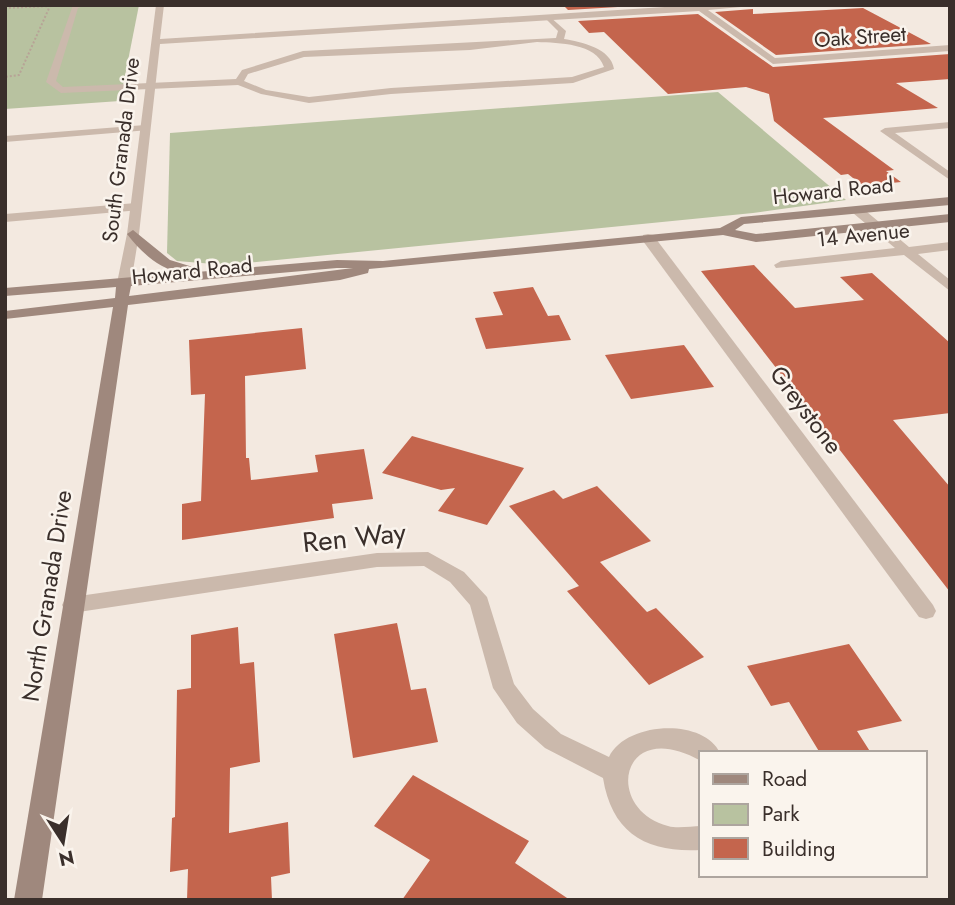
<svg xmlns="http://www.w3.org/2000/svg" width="955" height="905" font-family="Jost,sans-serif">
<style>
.green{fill:#b8c2a0}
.building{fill:#c4654d}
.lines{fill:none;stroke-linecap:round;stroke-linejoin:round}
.path{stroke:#b7a396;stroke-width:2;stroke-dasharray:2 2;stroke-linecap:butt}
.lane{fill:#cbb9ac;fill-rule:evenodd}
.street{fill:#cbb9ac;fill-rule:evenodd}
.secondary{fill:#9f887d;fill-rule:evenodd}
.labels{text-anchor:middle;stroke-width:5;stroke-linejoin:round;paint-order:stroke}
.far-street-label{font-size:21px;fill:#3a2f2b;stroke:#faf4ed}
.street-label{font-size:24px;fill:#3a2f2b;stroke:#faf4ed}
.near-street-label{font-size:28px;fill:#3a2f2b;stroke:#faf4ed}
</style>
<rect width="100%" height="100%" fill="#f3e9e0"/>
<g class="green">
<path d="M5,5H139L120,101L5,109Z"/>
<path d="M718,92L846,200L753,213L226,265L177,261L167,253L170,133Z"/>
</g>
<g class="building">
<path d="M563,5H651L568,10Z"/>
<path d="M863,8L931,44L776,55L715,12L753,9V14Z"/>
<path d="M698,14L773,67L950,54V79L896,83L938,108L823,118L894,170L886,171L901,182L863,186L848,174L841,175L774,121L769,94L746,87L668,94L604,32L589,33L578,21Z"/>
<path d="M754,265L795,308L864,300L840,277L872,273L950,343V413L893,420L950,487V592L701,271Z"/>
<path d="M533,287L548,316L559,315L571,340L486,349L475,318L503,315L493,292Z"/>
<path d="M302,328L306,369L245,376L246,458H249L251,480L318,472L315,455L364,449L373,499L332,504L334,518L182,540V504L201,501L205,394L191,395L189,340Z"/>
<path d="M684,345L714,387L631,399L605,355Z"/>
<path d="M412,436L524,468L487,525L438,511L455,488L441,490L382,473Z"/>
<path d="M597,486L651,541L600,562L647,612L656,608L704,657L649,685L567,591L579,586L509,506L554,490L563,499Z"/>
<path d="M397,623L411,690L426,688L438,742L353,758L334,634Z"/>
<path d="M238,627L240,664L254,662L260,762L230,768L229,833L288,822L290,873L271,877L272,900H187L188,869L170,872L172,818L175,817L177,690L191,688V635Z"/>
<path d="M849,644L902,721L857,731L871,753H820L789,702L771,706L747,666Z"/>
<path d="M413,775L529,841L515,863L570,900H402L430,860L374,826Z"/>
</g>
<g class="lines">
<path class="path" d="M5,8L50,6L19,75L5,77"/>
<g class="lane">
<path d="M73,5H86L78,8L56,81L63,87L236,79L242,70L303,51L556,38L558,31L545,18L549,16L566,31L564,39C581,42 611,48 614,69L573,83L391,94L309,103L261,94L238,85L61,93L46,82ZM537,42C559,43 596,43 604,67L572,77L391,88L309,97L266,90L244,81L248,74L304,57L470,50Z"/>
<path d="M145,125L149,126V130L5,142V136Z"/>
<path d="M136,203L140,204V210L5,222V214Z"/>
</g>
<g class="street">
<path d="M156,5H164L160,39L696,5H763L708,10L775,58L950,45V51L773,64L699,11L160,44L139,234L131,283L124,287L117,283L127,234Z"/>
<path d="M950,122V128L895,133L950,172V180L880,131L885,128Z"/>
<path d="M853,207H861L909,247L950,242V250L918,254L950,280V291L904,255L776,268L774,265L781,261L895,248L853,213Z"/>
<path d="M648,234L653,235L933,605L936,611L933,617L926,619L919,617L643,241V235Z"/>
<path d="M428,552L464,572L487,597L514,684L533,709L561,734L609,757C625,722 703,717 720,753H701V761C620,715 603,809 668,826C678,829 691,826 701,826V850C647,853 612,834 603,778L545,748L517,723L493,688L470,605L450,582L424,566L377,567L72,613L65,611L62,605L65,599L72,597L377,553Z"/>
</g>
<path class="secondary" d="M950,197V205L744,224L735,230L756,234L950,214V222L756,242L723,235L369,269L368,273L340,280L128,305L42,900H14L113,307L5,319V311L115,298L116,287L5,296V288L180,273C157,267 141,252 127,234L133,230L170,260L196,268L197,272L337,260L383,261L720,228L741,217ZM337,268H353L129,296L131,286Z"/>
</g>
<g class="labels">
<g class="far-street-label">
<text transform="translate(860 37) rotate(-4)" y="7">Oak Street</text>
<text transform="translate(121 150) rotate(-83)" y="7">South Granada Drive</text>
<text transform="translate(833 191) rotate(-6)" y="7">Howard Road</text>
<text transform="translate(863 235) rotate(-6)" y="7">14 Avenue</text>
<text transform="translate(192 271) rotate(-6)" y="7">Howard Road</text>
</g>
<g class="street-label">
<text transform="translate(806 410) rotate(53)" y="8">Greystone</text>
<text transform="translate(47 596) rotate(-81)" y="8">North Granada Drive</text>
</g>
<g class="near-street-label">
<text transform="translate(354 537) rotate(-6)" y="10">Ren Way</text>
</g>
</g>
<rect width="955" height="905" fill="none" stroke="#3a2f2b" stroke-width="14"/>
<rect x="699" y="751" width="228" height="126" fill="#faf4ed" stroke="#ada59f" stroke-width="2"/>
<rect x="713" y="774" width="35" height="10" fill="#9f887d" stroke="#ada59f" stroke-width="2"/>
<text x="762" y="786" font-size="21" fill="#3a2f2b">Road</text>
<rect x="713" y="804" width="35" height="21" fill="#b8c2a0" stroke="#ada59f" stroke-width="2"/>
<text x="762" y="821" font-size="21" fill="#3a2f2b">Park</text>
<rect x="713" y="838" width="35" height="21" fill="#c4654d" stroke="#ada59f" stroke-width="2"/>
<text x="762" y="856" font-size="21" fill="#3a2f2b">Building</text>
<g transform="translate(63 842) rotate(168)" stroke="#faf4ed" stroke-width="5" paint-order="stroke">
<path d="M0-5L12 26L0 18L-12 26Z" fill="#3a2f2b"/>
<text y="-10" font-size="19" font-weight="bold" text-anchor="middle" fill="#3a2f2b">N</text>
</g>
</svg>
